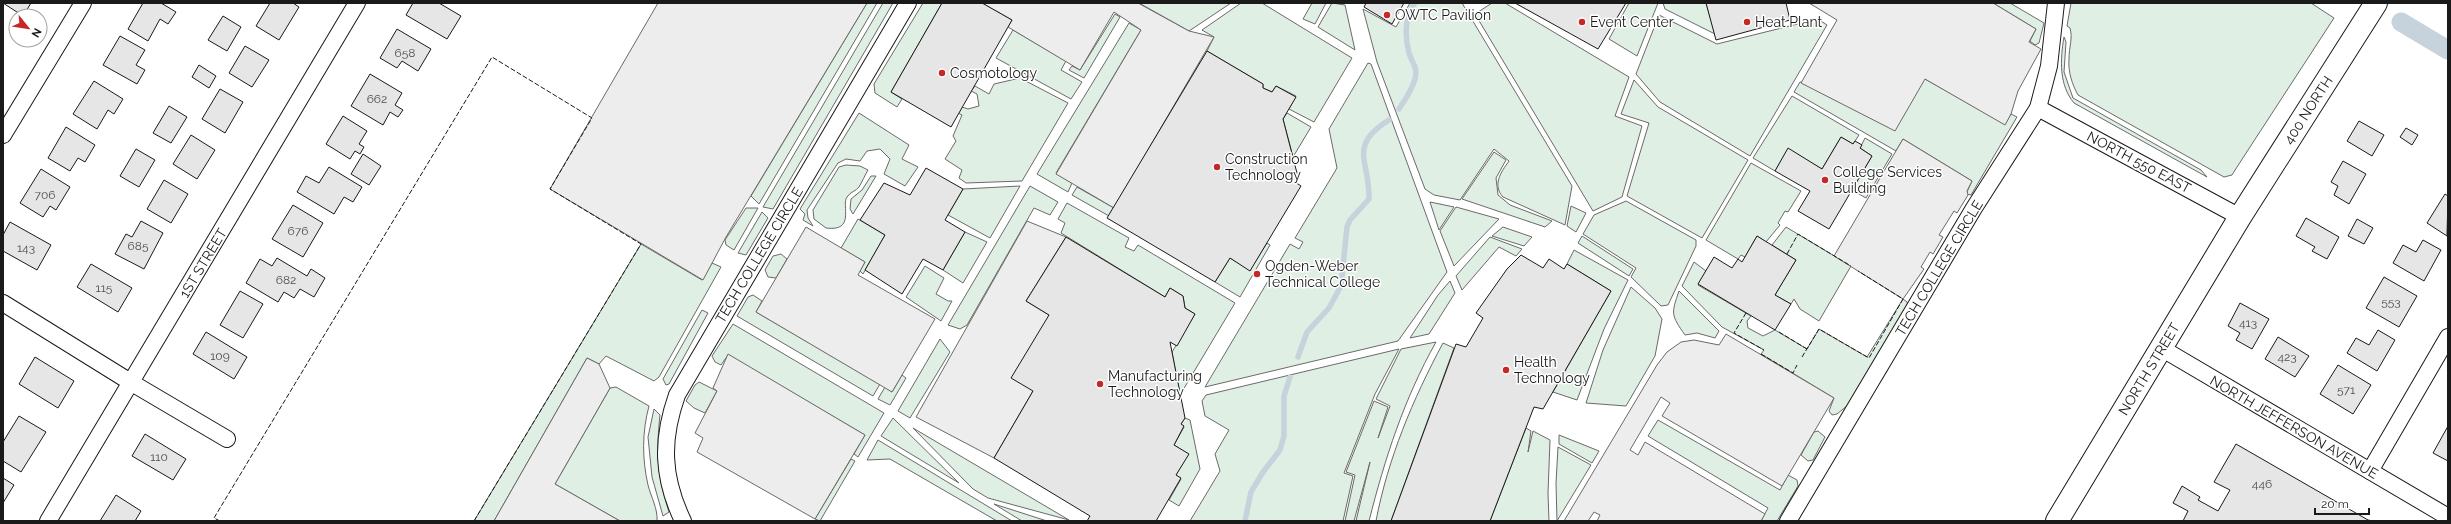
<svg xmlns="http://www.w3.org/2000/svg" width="2451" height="524" font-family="Raleway,sans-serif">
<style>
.green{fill:#e0efe3;stroke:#6a6a6a}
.parking{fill:#ededed;stroke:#6a6a6a}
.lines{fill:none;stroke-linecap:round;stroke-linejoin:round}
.stream{stroke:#c6d2dc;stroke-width:5.5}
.canal{stroke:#c6d2dc;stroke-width:19}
.building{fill:#e6e6e6;stroke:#1a1a1a}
.street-casing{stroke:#1a1a1a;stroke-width:18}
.secondary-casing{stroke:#1a1a1a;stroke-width:24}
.street{stroke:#fff;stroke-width:16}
.secondary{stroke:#fff;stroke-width:22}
.fence{stroke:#1a1a1a;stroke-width:1;stroke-dasharray:5 2;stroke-linecap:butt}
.poi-dot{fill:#c62828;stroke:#fff;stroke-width:1.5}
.labels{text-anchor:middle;stroke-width:3;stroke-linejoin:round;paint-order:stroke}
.number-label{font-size:12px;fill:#4d4d4d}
.poi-label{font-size:14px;fill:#1a1a1a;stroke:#fff;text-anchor:start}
.street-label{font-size:14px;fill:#1a1a1a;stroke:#fff}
</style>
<rect width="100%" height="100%" fill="#fff"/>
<g class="green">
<path d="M867,3H877L759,204L751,196Z"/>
<path d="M883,3H893L773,209L763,207Z"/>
<path d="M923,3H942L891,92L902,99L897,107L875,93L874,84Z"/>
<path d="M1139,3H1231L1189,31Z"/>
<path d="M1241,3H1262L1352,58L1314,122L1289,109L1296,96L1276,86L1272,92L1263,88V84L1207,51L1214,37L1202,30Z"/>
<path d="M1312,3H1326L1315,24L1303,19Z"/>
<path d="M1332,3L1345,5L1355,50L1318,27Z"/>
<path d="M1410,3H1462L1572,186L1565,225L1503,197C1492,185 1501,172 1509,161L1494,149L1460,200L1434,195L1425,189L1377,62L1363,9L1396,27Z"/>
<path d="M1492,3H1505L1629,77L1615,116L1642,126L1622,197L1593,211L1475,14Z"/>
<path d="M1629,3H1658L1637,56L1609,39Z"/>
<path d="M1663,3H1706L1715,34L1665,9Z"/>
<path d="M1993,3H2010L2044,23L2039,43L2035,45L2030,41L2036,29Z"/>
<path d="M2071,3H2311L2334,18L2237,167L2232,175L2224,177L2078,95C2072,84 2068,72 2069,59C2069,47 2073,38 2070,28L2067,26Z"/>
<path d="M1115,14L1120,17L1084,78L1069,70L1072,66L1080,70Z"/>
<path d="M1659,15L1717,44L1818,19L1827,25L1750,156L1660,102L1636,74Z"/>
<path d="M1129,23L1141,30L1056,173L1072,183L1068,192L1037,174Z"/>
<path d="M1013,30L1066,61L1061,70L1082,82L1071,99L996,58Z"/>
<path d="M2064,37L2066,42L2064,72L2073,98L2201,170L2207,177L2074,103C2059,85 2060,60 2064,37Z"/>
<path d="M1368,63L1371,64L1447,272L1398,341L1205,387L1290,244L1299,249L1303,242L1295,238L1337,168L1329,129Z"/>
<path d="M1020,78L1068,103L1022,181L966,183L959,178L962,170L945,159L956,141L953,136L962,115L958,113L962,107L968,109L979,106L977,94L971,91L975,86L989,94L994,84Z"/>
<path d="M1925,79L2005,124L2011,114L2017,117L1971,195L1966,194L1972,181L1903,139L1896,151L1794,92L1800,82Z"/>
<path d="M1634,80L1658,107L1748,160L1702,238L1627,196L1649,123L1621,114Z"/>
<path d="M1792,96L1859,135L1853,144L1841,137L1822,169L1788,149L1775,171L1753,158Z"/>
<path d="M859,113L909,145L902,159L918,167L905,186L884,174L890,159L880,149L867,151L860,161L846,159L838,163L807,210L808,218L813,226L803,220L805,214L800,209Z"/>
<path d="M1287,113L1311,127L1293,157L1283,119Z"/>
<path d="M1865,138L1892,154L1866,198L1852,190L1872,156L1860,148Z"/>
<path d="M1494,152L1506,160L1496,178L1498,195L1510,205L1552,221L1545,227L1462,199Z"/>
<path d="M1751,163L1801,191L1788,212L1785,211L1778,223L1780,225L1766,242L1757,236L1745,257L1741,255L1738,259L1706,240Z"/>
<path d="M846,165L860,166L868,170C865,175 862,182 859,187C856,191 850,192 847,197C841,205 856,232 826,228L814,219L813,210L839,167Z"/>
<path d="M871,176H876L853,214L850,209L851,199L862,190Z"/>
<path d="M1020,186L990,238L948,215L963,189Z"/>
<path d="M1030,186L1058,202L1050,215L1034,208L967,325L960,329L948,325Z"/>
<path d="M1077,187L1114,208L1109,216L1072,195Z"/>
<path d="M1626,201L1696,240V246L1668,305L1661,306L1631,277L1636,268L1583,234L1594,215Z"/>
<path d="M1430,202L1454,207L1439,230Z"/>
<path d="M1067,203L1129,238L1125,247L1134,251L1138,245L1235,303L1180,395L1172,352L1195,314L1185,308L1183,296L1170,288L1165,297L1061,233L1065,223L1058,219Z"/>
<path d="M1571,206L1586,213L1576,232L1567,226Z"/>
<path d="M1456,207L1499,219L1454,266L1440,231Z"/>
<path d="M746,208H758L734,250L726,245L725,240Z"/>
<path d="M762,212L768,218L746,255L738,253Z"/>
<path d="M858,219L885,235L863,274L860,271L865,262L841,248Z"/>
<path d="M1503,227L1532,237L1524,246L1492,236Z"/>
<path d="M1786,227L1851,266L1819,321L1800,309L1794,299L1791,304L1775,295L1796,260L1772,245Z"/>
<path d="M965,232L987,242L963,283L943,270Z"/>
<path d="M1582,236L1633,269L1629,276L1578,243Z"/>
<path d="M1490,237L1522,249L1516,256L1499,247L1462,290L1456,276Z"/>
<path d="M1267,243L1270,245L1240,297L1215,282L1230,258L1250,270Z"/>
<path d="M641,244L702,280L712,263L721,267L659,377L654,381L606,356L599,364L587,358L494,521H474Z"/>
<path d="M1574,250L1628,280L1604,329L1577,400L1553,392L1611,291L1567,264Z"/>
<path d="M781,254L787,259L776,278L768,277L765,270L773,256Z"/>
<path d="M1694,262L1706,271L1698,285L1751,316L1747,321L1748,328L1763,336L1775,330L1807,349L1819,329L1867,357L1903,299L1907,302L1908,306L1848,405L1837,414L1832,415L1829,411L1834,398L1761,354L1764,350L1722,327L1682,286Z"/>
<path d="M925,266L944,278L936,294L948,301H952L941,321L906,297Z"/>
<path d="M1450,281L1455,293L1429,334L1410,338L1438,295Z"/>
<path d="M1631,287L1655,308L1662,319L1655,356L1626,406L1586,403L1603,350Z"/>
<path d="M1679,291L1719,331L1715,338L1697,333L1685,335C1671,315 1671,314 1679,291Z"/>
<path d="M753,295L762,301L756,312L880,384L873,396L737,316L748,297Z"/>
<path d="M702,310L708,313L669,384L666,385L663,379Z"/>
<path d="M733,324L884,413L858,457L854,454L865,435L728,355L721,365L715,362L712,356Z"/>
<path d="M940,339L950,352L910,418L898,411Z"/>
<path d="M1436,342C1404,399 1385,458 1369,521H1356L1370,462L1354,521H1345L1355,475L1346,472L1374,401L1388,407L1378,438L1390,406L1376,399L1401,349Z"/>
<path d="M1443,343L1454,348L1391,521H1376C1388,458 1413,399 1443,343Z"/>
<path d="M1399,349L1375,394L1344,473L1353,476L1343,521H1190L1220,471L1215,454L1229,430L1205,416L1202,401L1206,395Z"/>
<path d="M902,375L906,378L890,405L878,399L885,387L892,392Z"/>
<path d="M699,382L717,391L705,413L694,408L686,401L695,385Z"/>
<path d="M616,387L649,406C642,432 642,459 648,485C651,497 658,509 657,521H620L555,484L610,388Z"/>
<path d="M654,409L660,415C656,453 657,475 669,512L663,516L652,477L648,437Z"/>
<path d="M893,418L959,483L881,436Z"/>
<path d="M1185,418L1190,420L1200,469L1179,506L1169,500L1181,479L1176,475L1188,454L1174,445L1184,427L1181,424Z"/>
<path d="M1658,420L1780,490L1788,475L1797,480L1798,486L1777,521H1761L1768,508L1648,436Z"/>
<path d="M913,428L1069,520L988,498L973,489Z"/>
<path d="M1526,428L1531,431L1528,452L1533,431L1550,440L1548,493L1549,521H1490Z"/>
<path d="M1818,431L1825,437L1813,460L1808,461L1801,455L1814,432Z"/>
<path d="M1559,435L1599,451L1592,463L1559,444Z"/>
<path d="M878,440L1012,521H997L890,459L867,460Z"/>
<path d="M1558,447L1591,465L1557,521L1556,483Z"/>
<path d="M851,459L855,461L820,521L815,519Z"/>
<path d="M994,504L1047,521H1022Z"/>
</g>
<g class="parking">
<path d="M658,3H867L726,237L703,280L550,189Z"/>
<path d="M982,3H1138L1189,31L1214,37L1114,208L1056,174L1141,30L1114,12L1080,70L1008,27L1012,20Z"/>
<path d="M1809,3H1993L2036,29L2029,42L2041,49L2018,91L2011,114L2005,125L1925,79L1895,131L1801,83L1837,20Z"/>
<path d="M1903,139L1972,181L1967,191L1968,195L1957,213L1954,211L1939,235L1943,237L1933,254L1930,252L1921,267L1924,269L1903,299L1834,256Z"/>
<path d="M1027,221L1066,237L1026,301L1049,315L1033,391L994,458L916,417Z"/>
<path d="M806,227L865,262L858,275L935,319L892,392L756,312Z"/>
<path d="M1726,334L1834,398L1782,486L1662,416L1670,403L1661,397L1630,450L1638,455L1645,442L1765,514L1761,521H1597L1600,515L1594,512L1588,521H1564L1657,365L1667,352L1681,342L1694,340L1719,345Z"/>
<path d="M728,354L865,435L815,519L697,452L703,438L695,433L717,391L713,388Z"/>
<path d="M587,358L599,364L610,388L555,484L620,521H494Z"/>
</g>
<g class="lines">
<g class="stream">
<path d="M1399,109C1405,100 1412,90 1415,79C1418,67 1412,63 1409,53C1405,38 1404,16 1415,3"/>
<path d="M1298,357L1307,332L1329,308L1341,286L1347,227L1350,220L1369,199C1370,161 1347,146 1389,120"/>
<path d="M1245,521L1251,492L1263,472L1280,450L1284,436V396L1290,377"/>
</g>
<path class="canal" d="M2401,22L2448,50"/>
</g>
<g class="building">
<path d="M3,3H31L23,16Z"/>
<path d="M143,3H161L176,12L168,24L160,19L148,41L128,29Z"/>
<path d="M270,3H293L299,7L279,40L256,26Z"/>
<path d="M413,3H439L461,16L447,39L406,15Z"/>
<path d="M942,3H982L1012,20L951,127L891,92Z"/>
<path d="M1366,3H1404L1392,24L1364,7Z"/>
<path d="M1515,3H1626L1598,49Z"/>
<path d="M1706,3H1786L1790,20L1716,40Z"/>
<path d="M223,16L241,27L227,51L208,40Z"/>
<path d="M397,29L431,49L418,71L402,61L397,68L380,58Z"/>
<path d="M120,36L145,50L136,65L145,70L137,84L103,65Z"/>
<path d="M245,46L269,60L252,87L229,73Z"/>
<path d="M1207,51L1263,84V88L1272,92L1276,86L1296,97L1283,119L1298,177L1295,182L1301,186L1250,271L1230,258L1215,282L1107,218Z"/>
<path d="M199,65L216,76L209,88L192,77Z"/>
<path d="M370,74L402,93L395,105L403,110L398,117L390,112L383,125L351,106Z"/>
<path d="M94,81L123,99L114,114L108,110L97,129L73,114Z"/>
<path d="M220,89L243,102L225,133L202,119Z"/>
<path d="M169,106L187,117L171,143L153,133Z"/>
<path d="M343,116L367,131L359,144L364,147L360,154L355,151L350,159L326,144Z"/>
<path d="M2359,121L2384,135L2372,156L2347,141Z"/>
<path d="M66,127L95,145L85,162L78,158L70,171L48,158Z"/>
<path d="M2406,128L2418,135L2412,145L2400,137Z"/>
<path d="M191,135L215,150L197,179L173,164Z"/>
<path d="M1841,137L1853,144L1855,141L1862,145L1860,148L1872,156L1829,229L1798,211L1810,191L1775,171L1788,148L1822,169Z"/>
<path d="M136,149L155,160L139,187L120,176Z"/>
<path d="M363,154L381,166L369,185L351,174Z"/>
<path d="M2343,161L2366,174L2349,204L2334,195L2338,186L2331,182Z"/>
<path d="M329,167L362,187L353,202L344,197L334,214L297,192L306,176L319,183Z"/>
<path d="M926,168L963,189L945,220L965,232L943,270L923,259L902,294L865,270L885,235L860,220L884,183L910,195Z"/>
<path d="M41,169L70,187L56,210L50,206L43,217L20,203Z"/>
<path d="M164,180L188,194L171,223L147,209Z"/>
<path d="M2445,194L2448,196L2447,236L2427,223Z"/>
<path d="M293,205L323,223L303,257L272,239Z"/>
<path d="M2306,218L2339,237L2327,259L2312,251L2315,247L2296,236Z"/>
<path d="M2357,219L2373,228L2364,244L2348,236Z"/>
<path d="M141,221L163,233L144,269L115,254L126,234L132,237Z"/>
<path d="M10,222L51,245L37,270L3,251V235Z"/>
<path d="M1757,236L1796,260L1775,295L1791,304L1775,330L1698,284L1714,257L1732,268L1738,259L1742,262Z"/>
<path d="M1066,237L1165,297L1170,288L1183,296L1185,308L1195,314L1177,346L1170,342L1185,418L1181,424L1184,426L1174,445L1189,454L1176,475L1181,478L1156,521H1087L1090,516L994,458L1033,391L1011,378L1049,315L1026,301Z"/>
<path d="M2423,240L2441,250L2424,281L2393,263L2403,245L2416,252Z"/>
<path d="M1521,255L1543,268L1549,259L1564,269L1567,264L1611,291L1543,409L1534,407L1490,521H1391L1456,344L1466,347L1483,318L1476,313L1507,269Z"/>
<path d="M277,258L307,276L311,269L325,278L314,297L300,289L294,298L284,292L278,302L246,283L260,259L272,266Z"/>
<path d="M91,264L132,288L118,312L77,287Z"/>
<path d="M2384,277L2417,296L2399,327L2366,308Z"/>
<path d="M240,291L263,304L243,338L220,325Z"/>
<path d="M2240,303L2269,319L2252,349L2236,340L2240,333L2228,326Z"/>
<path d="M2378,330L2395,340L2377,371L2347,353L2356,338L2369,345Z"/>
<path d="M206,332L247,357L234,379L193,354Z"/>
<path d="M2278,337L2309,356L2295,377L2265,359Z"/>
<path d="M35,357L74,381L58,408L19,384Z"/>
<path d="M2338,365L2371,385L2353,414L2320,394Z"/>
<path d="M19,416L46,432L21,472L3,461V442Z"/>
<path d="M2448,426V461L2433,453Z"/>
<path d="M145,434L186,459L173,480L132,456Z"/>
<path d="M2236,444L2368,520L2373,521H2183L2188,511L2173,503L2182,486L2200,497L2198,500L2218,511L2230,490L2214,482Z"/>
<path d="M3,478L14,485L3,503Z"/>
<path d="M116,495L141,511L135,521H100Z"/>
</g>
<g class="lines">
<defs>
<g id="street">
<path d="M2038,108L2240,217"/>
<path d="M3,135L83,3"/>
<path d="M3,303L132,383L227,439"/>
<path d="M2161,348L2448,517"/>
<path d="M2370,471L2448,337"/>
<path d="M48,521L357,3"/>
<path d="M683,521C662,477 661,440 677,395L908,3"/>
<path d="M1788,521L1974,208L2038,108L2049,66L2056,3"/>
</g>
<path id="secondary" d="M2057,521L2240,217L2376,3"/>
</defs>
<use href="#street" class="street-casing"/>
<use href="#secondary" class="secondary-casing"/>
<use href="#street" class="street"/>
<use href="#secondary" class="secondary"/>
<g class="fence">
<path d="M1787,254L1798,234L1851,266"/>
<path d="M1746,313L1734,333L1764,350"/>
<path d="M1779,332L1807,349"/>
<path d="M1761,354L1793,373L1797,365"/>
<path d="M1802,357L1819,329L1869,358L1903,299L1858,271"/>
<path d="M220,521L214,518L492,57L592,118L550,189L641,244L474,521"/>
</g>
</g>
<g class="poi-dot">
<circle cx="1387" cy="15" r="4"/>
<circle cx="1582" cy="22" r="4"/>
<circle cx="1747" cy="22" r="4"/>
<circle cx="942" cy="73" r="4"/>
<circle cx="1217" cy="167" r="4"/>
<circle cx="1825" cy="180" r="4"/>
<circle cx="1257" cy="274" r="4"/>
<circle cx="1506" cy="370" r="4"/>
<circle cx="1100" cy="384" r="4"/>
</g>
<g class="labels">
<g class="number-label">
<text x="405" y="57">658</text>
<text x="377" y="103">662</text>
<text x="45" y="199">706</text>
<text x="298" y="235">676</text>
<text x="138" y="250">685</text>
<text x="26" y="252">143</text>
<text x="286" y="284">682</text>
<text x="104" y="292">115</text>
<text x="2391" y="306">553</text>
<text x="2248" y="327">413</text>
<text x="220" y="360">109</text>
<text x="2287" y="361">423</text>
<text x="2346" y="394">571</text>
<text x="159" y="461">110</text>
<text x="2262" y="488">446</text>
</g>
<g class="poi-label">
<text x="1395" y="20">OWTC Pavilion</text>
<text x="1590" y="27">Event Center</text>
<text x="1755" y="27">Heat Plant</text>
<text x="950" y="78">Cosmotology</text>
<text x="1225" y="164">Construction<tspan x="1225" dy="16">Technology</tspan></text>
<text x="1833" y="177">College Services<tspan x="1833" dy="16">Building</tspan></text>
<text x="1265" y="271">Ogden-Weber<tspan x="1265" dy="16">Technical College</tspan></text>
<text x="1514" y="367">Health<tspan x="1514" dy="16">Technology</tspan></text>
<text x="1108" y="381">Manufacturing<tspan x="1108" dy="16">Technology</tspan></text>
</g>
<g class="street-label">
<text transform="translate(2308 110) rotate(-57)" y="5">400 NORTH</text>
<text transform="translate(2139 162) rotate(28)" y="5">NORTH 550 EAST</text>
<text transform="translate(759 255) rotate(-59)" y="5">TECH COLLEGE CIRCLE</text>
<text transform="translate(203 263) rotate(-59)" y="5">1ST STREET</text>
<text transform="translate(1939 268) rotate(-59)" y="5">TECH COLLEGE CIRCLE</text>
<text transform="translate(2149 369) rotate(-59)" y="5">NORTH STREET</text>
<text transform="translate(2294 427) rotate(30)" y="5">NORTH JEFFERSON AVENUE</text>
</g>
</g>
<rect width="2451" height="524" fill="none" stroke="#1a1a1a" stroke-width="8"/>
<g transform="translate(28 28) rotate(120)"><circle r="19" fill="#ffffff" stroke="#a3a3a3"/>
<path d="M0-3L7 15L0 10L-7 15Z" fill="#c62828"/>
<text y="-6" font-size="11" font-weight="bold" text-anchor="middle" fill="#1a1a1a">N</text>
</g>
<path d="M2315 508v6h54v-6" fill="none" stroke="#1a1a1a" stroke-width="2"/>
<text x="2321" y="508" font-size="12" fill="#1a1a1a" stroke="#ffffff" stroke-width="3" paint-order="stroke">20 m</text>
</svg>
